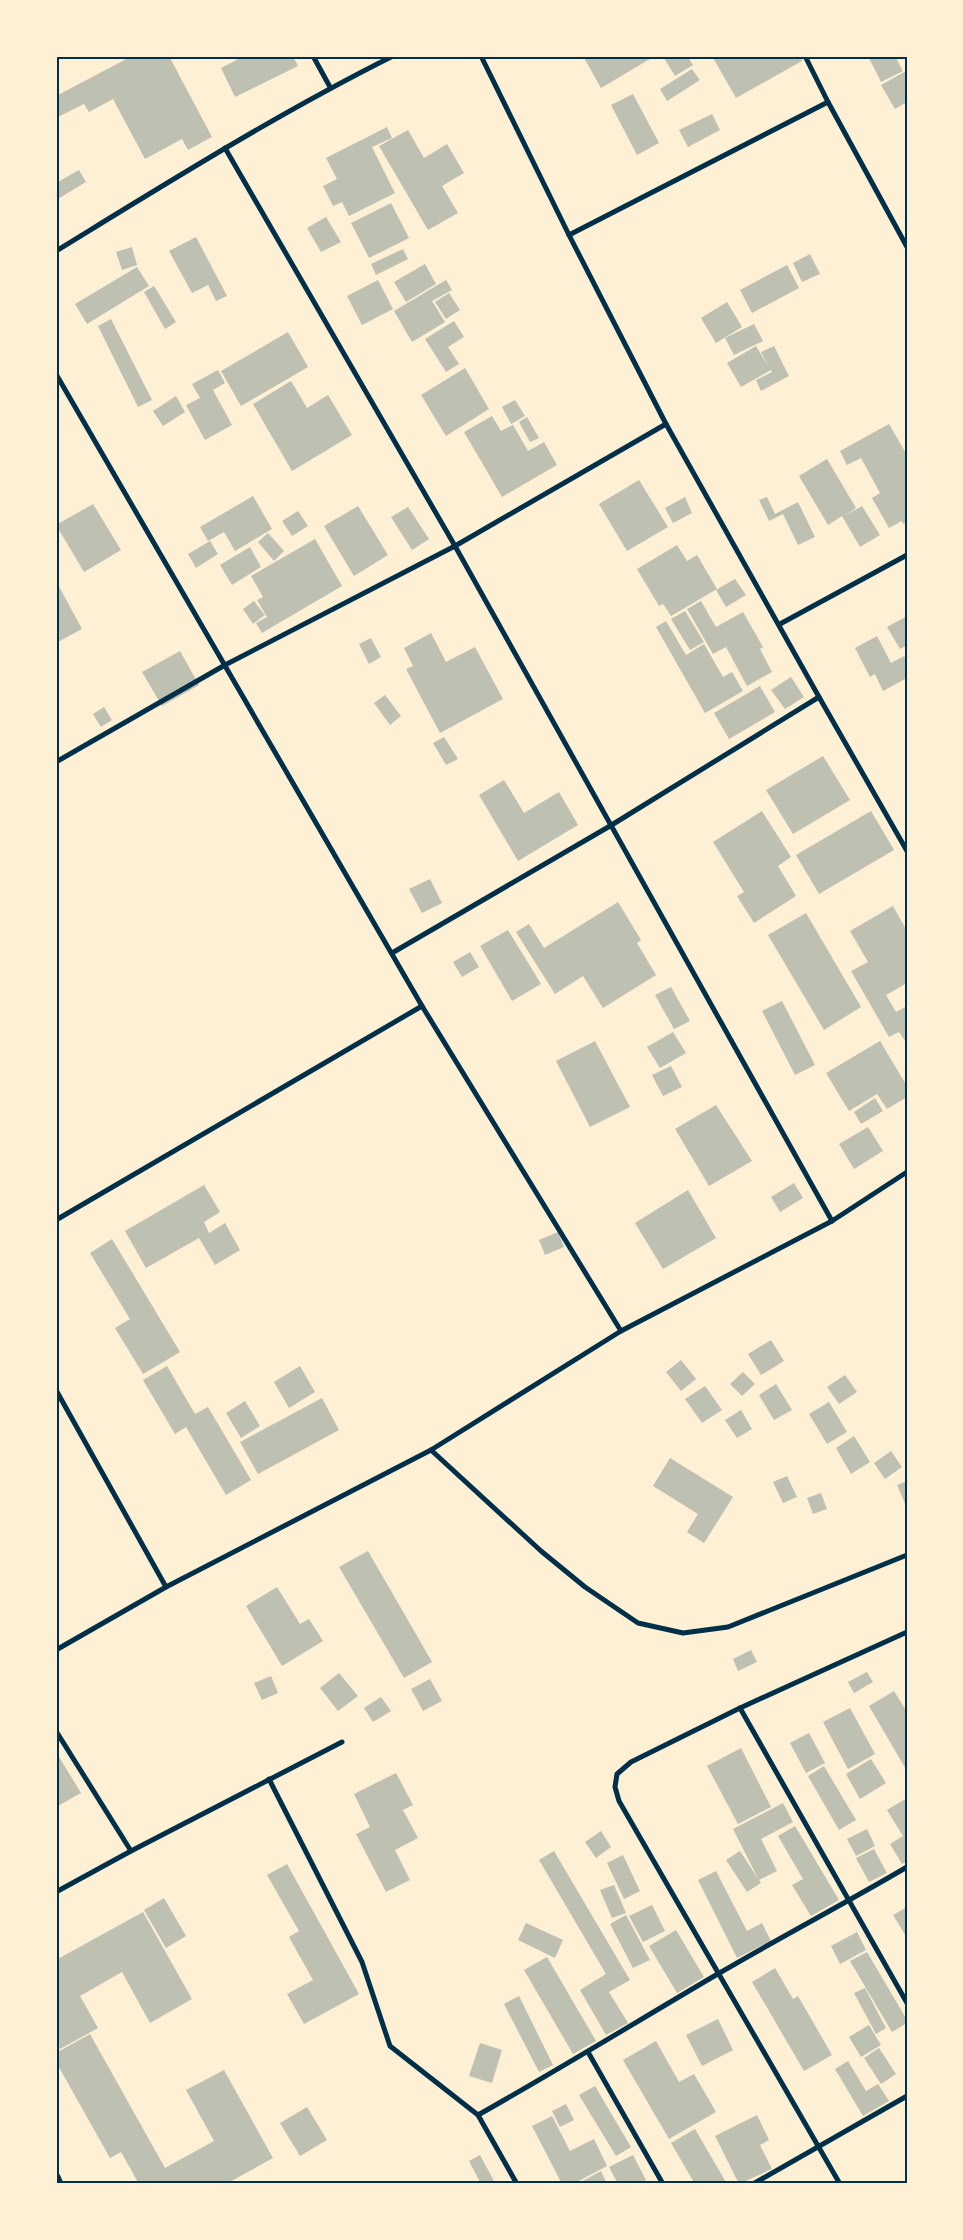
<svg xmlns="http://www.w3.org/2000/svg" width="963" height="2240" font-family="Mulish,sans-serif">
<style>
.building{fill:#bec0b2}
.lines{fill:none;stroke-linecap:round;stroke-linejoin:round}
.minor{stroke:#003049;stroke-width:5}
.tertiary{stroke:#003049;stroke-width:9}
.neatline{fill:none;stroke:#003049;stroke-width:2}
</style>
<rect width="100%" height="100%" fill="#fdf0d5"/>
<g class="building">
<path d="M132,56H169L212,137L188,150L182,139L145,159L113,99L89,112L84,104L56,118V96Z"/>
<path d="M244,56H293L298,66L235,97L221,68Z"/>
<path d="M583,56H655L601,88Z"/>
<path d="M666,56H687L693,65L675,76L664,58Z"/>
<path d="M712,56H800L802,61L736,98Z"/>
<path d="M868,56H895L903,71L881,82Z"/>
<path d="M692,69L700,80L667,101L660,89Z"/>
<path d="M906,71L907,102L895,109L881,85Z"/>
<path d="M633,94L659,143L637,155L611,105Z"/>
<path d="M712,114L720,130L688,147L679,130Z"/>
<path d="M387,127L392,138L372,147L395,193L349,216L342,202L333,206L323,186L337,179L326,158Z"/>
<path d="M408,130L424,158L447,144L464,173L442,186L458,213L428,230L379,146Z"/>
<path d="M79,170L86,182L56,200V183Z"/>
<path d="M391,203L409,238L369,258L351,223Z"/>
<path d="M326,217L341,242L321,252L307,228Z"/>
<path d="M196,237L227,296L216,301L208,285L192,293L169,251Z"/>
<path d="M132,247L137,265L122,270L116,252Z"/>
<path d="M403,249L408,259L376,275L371,264Z"/>
<path d="M810,254L820,274L802,282L793,263Z"/>
<path d="M425,264L436,284L406,302L394,282Z"/>
<path d="M787,265L799,288L752,313L740,290Z"/>
<path d="M137,267L149,286L87,324L75,304Z"/>
<path d="M378,280L393,309L362,325L347,296Z"/>
<path d="M446,280L452,290L432,301L445,322L412,342L394,311Z"/>
<path d="M154,286L176,322L165,329L144,292Z"/>
<path d="M449,293L460,310L446,319L435,302Z"/>
<path d="M727,302L742,327L716,343L701,318Z"/>
<path d="M111,319L152,400L138,407L98,326Z"/>
<path d="M454,321L464,337L448,347L459,364L446,372L425,339Z"/>
<path d="M754,324L763,341L734,355L725,338Z"/>
<path d="M288,332L308,367L241,406L221,371Z"/>
<path d="M756,346L768,366L761,352L774,346L789,376L761,391L756,380L772,372L771,370L741,387L727,363Z"/>
<path d="M465,368L489,409L446,436L421,395Z"/>
<path d="M218,370L225,383L213,390L232,425L205,440L186,405L200,398L192,384Z"/>
<path d="M291,381L307,408L328,395L352,435L292,471L253,404Z"/>
<path d="M176,396L185,412L163,426L153,411Z"/>
<path d="M515,400L525,416L511,424L502,407Z"/>
<path d="M492,416L501,431L513,425L528,451L544,442L557,465L502,497L464,432Z"/>
<path d="M527,417L539,438L530,442L519,422Z"/>
<path d="M889,424L907,455V522L903,524L902,521L889,528L872,498L880,493L861,458L847,465L840,451Z"/>
<path d="M827,459L856,508L844,516L862,506L880,535L860,547L842,516L828,525L799,476Z"/>
<path d="M639,480L668,527L627,551L599,504Z"/>
<path d="M253,496L272,529L235,551L224,532L208,541L200,527Z"/>
<path d="M685,497L692,513L673,523L665,508Z"/>
<path d="M767,497L775,514L798,502L815,537L798,545L783,514L769,521L759,500Z"/>
<path d="M93,504L121,550L84,572L56,525Z"/>
<path d="M358,506L388,555L354,576L324,526Z"/>
<path d="M408,507L429,539L412,550L391,517Z"/>
<path d="M298,511L308,526L292,536L282,521Z"/>
<path d="M268,533L284,551L274,561L258,542Z"/>
<path d="M315,539L342,586L262,633L256,623L267,617L257,600L263,597L251,576Z"/>
<path d="M210,541L218,554L196,568L188,554Z"/>
<path d="M677,545L687,561L697,555L717,589L671,616L663,604L659,606L637,569Z"/>
<path d="M250,547L261,567L232,585L220,565Z"/>
<path d="M735,579L746,595L726,607L716,590Z"/>
<path d="M56,581L82,629L56,643Z"/>
<path d="M254,601L265,615L253,624L243,609Z"/>
<path d="M701,601L716,627L743,612L763,647L760,649L772,672L747,686L726,647L713,654L687,609Z"/>
<path d="M685,611L704,642L690,650L671,619Z"/>
<path d="M907,616V645L900,649L887,627Z"/>
<path d="M666,621L686,655L704,644L723,677L732,672L743,691L705,713L656,627Z"/>
<path d="M431,633L446,662L475,647L503,699L440,733L406,669L413,666L404,648Z"/>
<path d="M877,636L891,663L904,656L907,661V678L883,691L875,674L870,677L855,648Z"/>
<path d="M371,638L381,657L369,664L359,644Z"/>
<path d="M180,651L199,685L162,706L142,672Z"/>
<path d="M791,677L804,697L785,709L771,690Z"/>
<path d="M760,686L775,712L729,739L714,713Z"/>
<path d="M385,695L401,716L390,725L374,703Z"/>
<path d="M104,707L112,720L101,727L93,714Z"/>
<path d="M444,737L458,759L446,765L433,743Z"/>
<path d="M823,756L850,800L793,834L766,790Z"/>
<path d="M504,780L524,813L559,792L578,825L518,861L479,795Z"/>
<path d="M762,811L791,857L778,866L796,896L754,923L737,896L744,892L713,842Z"/>
<path d="M871,811L894,850L819,894L796,855Z"/>
<path d="M430,879L442,903L422,913L409,889Z"/>
<path d="M618,902L641,940L637,943L656,975L603,1008L583,976L555,994L516,932L529,924L544,948Z"/>
<path d="M893,906L907,931V983L886,995L896,1012L907,1006V1044L899,1032L889,1037L851,971L868,962L850,931Z"/>
<path d="M806,913L861,1007L824,1030L768,935Z"/>
<path d="M508,930L541,984L512,1001L480,946Z"/>
<path d="M470,952L479,967L462,977L453,962Z"/>
<path d="M671,987L690,1021L674,1029L655,995Z"/>
<path d="M782,1001L815,1065L795,1075L762,1011Z"/>
<path d="M673,1032L686,1053L660,1068L647,1047Z"/>
<path d="M595,1041L630,1107L590,1127L556,1061Z"/>
<path d="M880,1041L907,1086V1097L887,1109L877,1094L849,1111L826,1073Z"/>
<path d="M671,1066L682,1087L663,1096L652,1075Z"/>
<path d="M875,1098L883,1111L861,1124L854,1112Z"/>
<path d="M716,1105L752,1161L709,1186L675,1129Z"/>
<path d="M868,1127L883,1151L854,1169L839,1144Z"/>
<path d="M794,1183L803,1198L780,1212L771,1197Z"/>
<path d="M204,1185L220,1212L204,1222L209,1233L225,1223L240,1250L215,1265L199,1238L146,1268L125,1231Z"/>
<path d="M688,1190L716,1238L663,1269L635,1223Z"/>
<path d="M558,1232L564,1247L545,1255L539,1240Z"/>
<path d="M112,1239L180,1352L143,1374L115,1328L130,1319L90,1253Z"/>
<path d="M771,1340L784,1361L761,1375L748,1354Z"/>
<path d="M681,1360L696,1379L681,1391L666,1372Z"/>
<path d="M167,1366L195,1414L208,1407L251,1480L226,1495L186,1427L175,1434L143,1380Z"/>
<path d="M300,1366L315,1392L289,1408L274,1382Z"/>
<path d="M743,1372L755,1384L742,1396L730,1384Z"/>
<path d="M845,1375L857,1392L839,1404L827,1387Z"/>
<path d="M776,1384L792,1410L774,1420L759,1395Z"/>
<path d="M705,1386L722,1410L702,1423L685,1399Z"/>
<path d="M322,1398L339,1430L258,1474L240,1442Z"/>
<path d="M245,1401L260,1426L241,1438L226,1413Z"/>
<path d="M829,1402L847,1432L827,1444L809,1414Z"/>
<path d="M741,1410L752,1429L737,1438L725,1420Z"/>
<path d="M854,1436L870,1462L851,1474L836,1448Z"/>
<path d="M891,1451L902,1467L885,1479L874,1463Z"/>
<path d="M670,1458L733,1497L704,1543L687,1532L698,1514L653,1486Z"/>
<path d="M787,1476L797,1497L783,1503L773,1482Z"/>
<path d="M907,1481V1508L897,1485Z"/>
<path d="M821,1493L827,1509L813,1514L807,1498Z"/>
<path d="M368,1551L432,1662L404,1678L339,1567Z"/>
<path d="M277,1587L300,1624L309,1619L323,1641L282,1666L246,1606Z"/>
<path d="M751,1650L757,1662L738,1671L733,1659Z"/>
<path d="M867,1672L873,1682L854,1693L848,1682Z"/>
<path d="M339,1673L358,1696L338,1711L320,1688Z"/>
<path d="M271,1676L278,1693L262,1700L254,1683Z"/>
<path d="M430,1679L442,1701L423,1711L411,1689Z"/>
<path d="M894,1691L907,1712V1771L869,1706Z"/>
<path d="M381,1697L391,1711L373,1722L364,1708Z"/>
<path d="M850,1708L875,1754L848,1769L823,1722Z"/>
<path d="M809,1733L825,1763L806,1773L790,1743Z"/>
<path d="M741,1748L771,1807L738,1824L707,1766Z"/>
<path d="M56,1752L81,1793L56,1807Z"/>
<path d="M871,1759L886,1783L860,1799L846,1774Z"/>
<path d="M824,1766L856,1820L839,1830L808,1776Z"/>
<path d="M396,1773L413,1805L403,1810L418,1838L395,1850L410,1880L386,1892L356,1834L370,1827L354,1794Z"/>
<path d="M907,1798V1861L902,1864L890,1844L903,1836L887,1810Z"/>
<path d="M783,1803L793,1822L761,1839L777,1871L759,1880L733,1829Z"/>
<path d="M795,1826L839,1900L811,1916L792,1885L803,1879L778,1836Z"/>
<path d="M867,1829L875,1846L856,1856L847,1839Z"/>
<path d="M601,1831L611,1847L596,1858L585,1842Z"/>
<path d="M874,1849L887,1873L869,1882L856,1858Z"/>
<path d="M554,1851L630,1980L609,1992L628,2023L606,2035L580,1990L606,1974L539,1860Z"/>
<path d="M740,1851L761,1883L747,1892L726,1860Z"/>
<path d="M623,1855L640,1891L624,1899L607,1863Z"/>
<path d="M287,1864L359,1994L304,2024L287,1994L313,1980L289,1937L299,1931L267,1875Z"/>
<path d="M716,1871L747,1931L762,1923L771,1941L737,1958L698,1880Z"/>
<path d="M614,1885L626,1913L612,1918L600,1890Z"/>
<path d="M164,1898L186,1936L166,1948L144,1910Z"/>
<path d="M652,1905L665,1931L643,1942L629,1916Z"/>
<path d="M907,1907V1938L893,1915Z"/>
<path d="M143,1912L192,1999L150,2023L122,1972L80,1996L98,2028L60,2049L56,2042V1960Z"/>
<path d="M626,1915L650,1960L633,1968L610,1924Z"/>
<path d="M526,1923L563,1940L555,1958L518,1940Z"/>
<path d="M676,1930L704,1977L677,1993L649,1946Z"/>
<path d="M857,1932L866,1950L840,1964L831,1946Z"/>
<path d="M867,1952L907,2020V2023L892,2032L850,1961Z"/>
<path d="M547,1957L596,2041L573,2054L524,1970Z"/>
<path d="M775,1968L793,1999L798,1996L832,2055L804,2071L752,1982Z"/>
<path d="M865,1988L886,2028L876,2034L854,1993Z"/>
<path d="M519,1996L553,2065L539,2072L504,2004Z"/>
<path d="M718,2019L733,2050L702,2066L686,2035Z"/>
<path d="M869,2025L881,2045L861,2057L849,2037Z"/>
<path d="M90,2034L165,2168L214,2141L186,2090L224,2070L273,2158L226,2184H139L121,2152L110,2158L56,2062V2053Z"/>
<path d="M656,2041L679,2082L694,2074L716,2112L669,2139L623,2060Z"/>
<path d="M480,2043L502,2050L492,2083L469,2076Z"/>
<path d="M879,2048L896,2074L881,2084L864,2058Z"/>
<path d="M848,2061L866,2091L878,2084L889,2101L863,2116L835,2069Z"/>
<path d="M595,2086L631,2147L616,2156L579,2095Z"/>
<path d="M566,2104L574,2120L560,2127L552,2111Z"/>
<path d="M307,2107L327,2140L300,2156L280,2123Z"/>
<path d="M757,2115L769,2140L760,2145L772,2169L739,2184L715,2136Z"/>
<path d="M552,2116L570,2151L594,2139L607,2166L573,2184H562L532,2126Z"/>
<path d="M695,2129L727,2184H695L671,2143Z"/>
<path d="M480,2155L494,2181L488,2184H481L469,2161Z"/>
<path d="M633,2155L646,2180L638,2184H618L609,2167Z"/>
<path d="M601,2171L607,2184H577Z"/>
</g>
<g class="lines">
<g class="minor">
<path d="M313,56L330,87"/>
<path d="M481,56L569,235L666,424L819,697L907,851"/>
<path d="M805,56L828,102L907,247"/>
<path d="M225,148L455,546L832,1221"/>
<path d="M569,235L828,102"/>
<path d="M56,251C167,183 277,114 393,56"/>
<path d="M56,374L422,1006L621,1331"/>
<path d="M780,624L907,555"/>
<path d="M56,762L225,665L455,546L666,424"/>
<path d="M392,953L610,826L819,697"/>
<path d="M56,1220L422,1006"/>
<path d="M56,1390L166,1587"/>
<path d="M431,1450L541,1551L585,1587L638,1623L683,1633L728,1627L907,1555"/>
<path d="M56,1650L166,1587L431,1450L621,1331L832,1221L907,1172"/>
<path d="M740,1708L907,2003"/>
<path d="M56,1731L131,1851"/>
<path d="M269,1779L362,1962L390,2046L478,2115L517,2184"/>
<path d="M56,1892L131,1851L342,1742"/>
<path d="M588,2052L663,2184"/>
<path d="M478,2115C558,2070 636,2022 716,1975C779,1938 844,1904 907,1867"/>
<path d="M753,2184L907,2096"/>
<path d="M840,2184L619,1801L615,1787L617,1774L631,1762L740,1708L907,1632"/>
</g>
<path class="tertiary" d="M56,2177L59,2184"/>
</g>
<rect width="963" height="2240" fill="none" stroke="#fdf0d5" stroke-width="115"/>
<rect x="58" y="58" width="848" height="2124" class="neatline"/>
</svg>
